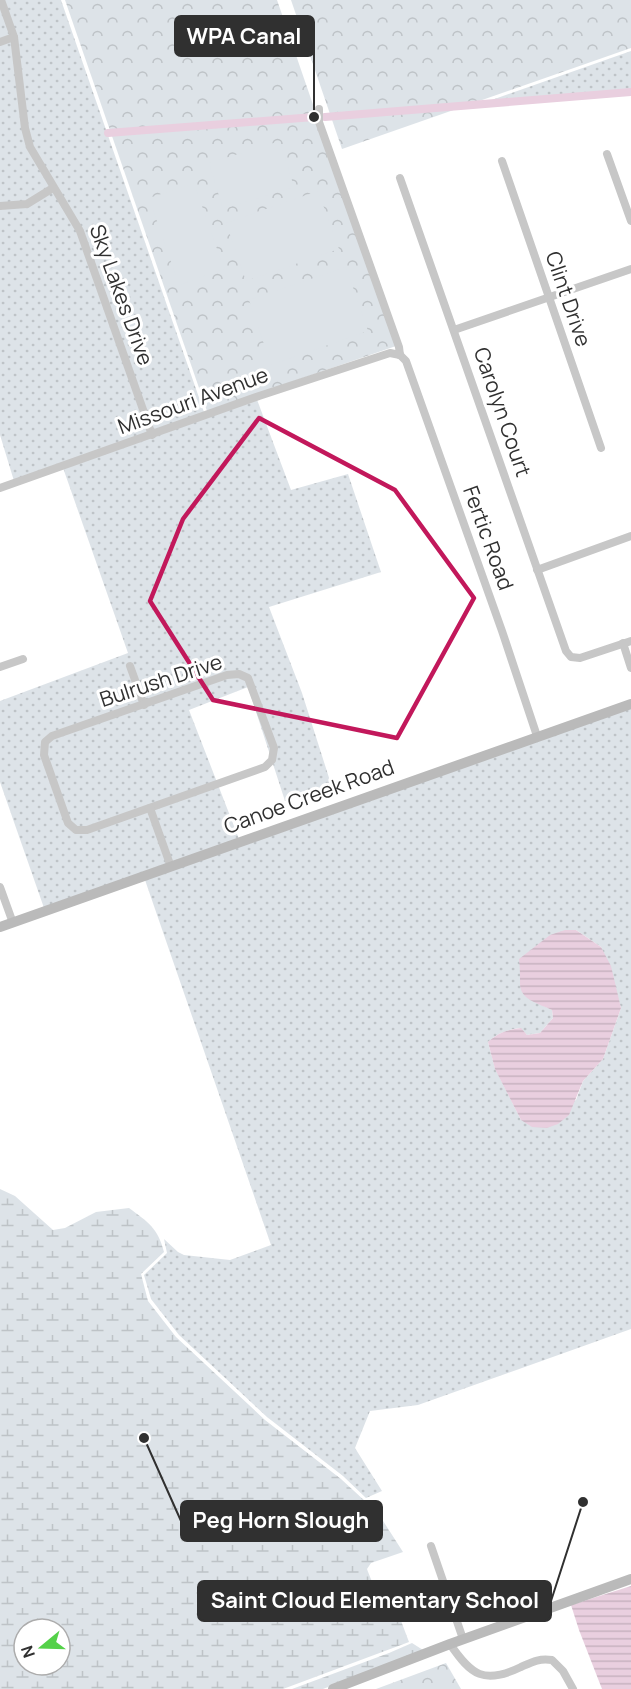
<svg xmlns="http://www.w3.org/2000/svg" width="631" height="1689" font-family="Manrope,sans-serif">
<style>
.grass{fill:url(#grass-dots);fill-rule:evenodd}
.wetland{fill:url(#wetland-marsh);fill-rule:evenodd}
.park{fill:url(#park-crowns)}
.pitch{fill:#dde3e8}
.water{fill:url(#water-rules)}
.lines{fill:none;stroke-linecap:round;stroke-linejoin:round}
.canal{stroke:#e9cfdf;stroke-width:8}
.street{stroke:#c7c7c7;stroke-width:8}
.secondary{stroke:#bababa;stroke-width:10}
.marked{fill:none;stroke:#c2185b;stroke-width:4.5;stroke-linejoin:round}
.labels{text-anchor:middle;stroke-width:6;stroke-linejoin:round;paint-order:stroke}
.street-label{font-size:21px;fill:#303030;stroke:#fff}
.leader{fill:none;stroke:#303030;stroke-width:2}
.callout-dot{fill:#303030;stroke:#fff;stroke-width:2}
.callout{fill:#303030;stroke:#303030;stroke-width:2}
.callout-label{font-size:22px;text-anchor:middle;font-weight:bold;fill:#fff}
</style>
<defs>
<pattern id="grass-dots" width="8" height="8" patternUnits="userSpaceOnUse" patternTransform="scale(1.5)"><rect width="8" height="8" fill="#dde3e8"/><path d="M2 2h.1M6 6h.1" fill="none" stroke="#bec3c7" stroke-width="1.8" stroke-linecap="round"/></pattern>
<pattern id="wetland-marsh" width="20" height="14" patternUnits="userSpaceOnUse" patternTransform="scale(1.5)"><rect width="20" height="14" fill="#dde3e8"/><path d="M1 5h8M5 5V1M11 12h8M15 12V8" fill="none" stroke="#bec3c7"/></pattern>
<pattern id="park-crowns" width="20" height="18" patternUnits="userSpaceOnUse" patternTransform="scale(1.5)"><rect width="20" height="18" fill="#dde3e8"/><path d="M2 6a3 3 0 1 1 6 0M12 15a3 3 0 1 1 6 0" fill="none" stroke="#bec3c7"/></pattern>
<pattern id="water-rules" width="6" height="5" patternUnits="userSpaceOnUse" patternTransform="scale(1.5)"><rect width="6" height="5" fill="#e9cfdf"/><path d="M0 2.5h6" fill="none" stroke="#c8b2c0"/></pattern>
</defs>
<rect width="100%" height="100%" fill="#fff"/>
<g class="grass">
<path d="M0,0H61L204,412L256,397L291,490L348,474L381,572L269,607L302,693L331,784L285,801L248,687L189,710L239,839L44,908L0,782V701L128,653L62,465L14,481L0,435Z"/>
<path d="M631,51V91L486,102Z"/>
<path d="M631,708V1329L418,1405L370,1411L355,1448L382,1491L366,1498L343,1476L267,1417L179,1335L151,1299L144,1275L167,1253L164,1239L178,1252L184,1255L230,1260L271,1245L145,880ZM576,930L601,947L621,1008L603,1059L583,1081L576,1100L521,1120L495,1068L488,1042C499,1032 507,1030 520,1028L527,1035L540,1033L553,1018L552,1010L542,1005L520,985L522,975Z"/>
</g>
<g class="wetland">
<path d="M0,1189L15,1196L53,1230L65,1228L96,1212L129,1208C148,1222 158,1228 164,1252L141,1274L148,1301L176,1337L265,1420L341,1479L378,1513L403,1552L371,1563L367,1569C373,1585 375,1591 392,1597L409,1642L283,1689H0ZM24,1629H60V1665H24Z"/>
<path d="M412,1643L423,1650L323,1689H292L389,1653Z"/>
</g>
<g class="park">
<path d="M65,0H277L396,346L207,411Z"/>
<path d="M291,0H631V48L342,149Z"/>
<path d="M446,1663L461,1689H376Z"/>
</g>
<g class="pitch">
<path d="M280,141L294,187L223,209L209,163Z"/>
<path d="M194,183L224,269L179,285L149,198Z"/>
<path d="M318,191L339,249L246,281L226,223Z"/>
<path d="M346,267L368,331L271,365L249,300Z"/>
</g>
<g class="water">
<path d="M565,930H576L601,947L611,966L621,1008L603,1059L583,1081L569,1115L558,1124L547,1128L532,1127L521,1120L495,1069L488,1042C499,1032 507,1030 521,1028L527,1035L540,1033L553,1018L552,1010C540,1004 520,1000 520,984C520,975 520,968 519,959L550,935Z"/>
<path d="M631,1586V1689H602L579,1630L571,1605Z"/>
</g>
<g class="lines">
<g class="canal">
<path d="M325,117L631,92"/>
<path d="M108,133L314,117"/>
</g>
<g class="street">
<path d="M1,0L14,37L25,128L30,147L80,231L152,435"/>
<path d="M0,42L14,37"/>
<path d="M319,109V122L399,347L400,355"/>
<path d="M607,154L631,221"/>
<path d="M502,161L601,448"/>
<path d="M400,178L566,651L571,657L580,658L631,641"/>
<path d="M0,206L27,204L53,188"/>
<path d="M454,330L631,269"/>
<path d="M400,355L406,361L502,631L537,736"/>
<path d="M0,488L259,396L390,353L400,355"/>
<path d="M537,570L631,536"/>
<path d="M623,643L631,668"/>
<path d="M130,666L144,705"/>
<path d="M0,667L23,659"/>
<path d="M239,674L248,678L274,748L272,760L265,767L87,830H76L68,823L44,755L45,742L52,736L227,675Z"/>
<path d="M150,808L171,867"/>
<path d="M0,887L13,923"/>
<path d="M431,1546L463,1639"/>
<path d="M450,1644C471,1675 484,1685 521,1667C532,1662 539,1658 552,1660L563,1671L573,1689"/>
</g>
<g class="secondary">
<path d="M0,927L631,704"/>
<path d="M333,1689L450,1644L631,1579"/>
</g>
</g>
<path class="marked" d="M259,418L395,490L474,598L397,738L213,700L150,601L183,519Z"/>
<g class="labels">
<g class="street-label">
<text transform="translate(121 295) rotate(70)" y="7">Sky Lakes Drive</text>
<text transform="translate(568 299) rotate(71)" y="7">Clint Drive</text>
<text transform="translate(193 401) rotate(-20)" y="7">Missouri Avenue</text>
<text transform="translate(502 412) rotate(71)" y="7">Carolyn Court</text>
<text transform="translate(488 538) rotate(70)" y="7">Fertic Road</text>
<text transform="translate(161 681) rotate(-18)" y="7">Bulrush Drive</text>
<text transform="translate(309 797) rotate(-20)" y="7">Canoe Creek Road</text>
</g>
</g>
<path class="leader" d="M314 117L314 36M144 1438L181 1521M583 1502L551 1601"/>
<g class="callout-dot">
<circle cx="314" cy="117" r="6"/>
<circle cx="144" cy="1438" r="6"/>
<circle cx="583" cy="1502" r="6"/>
</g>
<g class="callout">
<rect x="175" y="16" width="139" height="40" rx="6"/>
<rect x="181" y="1501" width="201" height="40" rx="6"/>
<rect x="198" y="1581" width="353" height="40" rx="6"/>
</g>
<g class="callout-label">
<text x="244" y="44">WPA Canal</text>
<text x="281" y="1528">Peg Horn Slough</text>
<text x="375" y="1608">Saint Cloud Elementary School</text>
</g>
<g transform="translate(42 1647) rotate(251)"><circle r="28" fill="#ffffff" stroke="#acacac" stroke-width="1.5"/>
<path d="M0-4.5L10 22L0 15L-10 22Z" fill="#54d149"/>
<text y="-9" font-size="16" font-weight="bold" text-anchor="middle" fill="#303030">N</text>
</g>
</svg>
